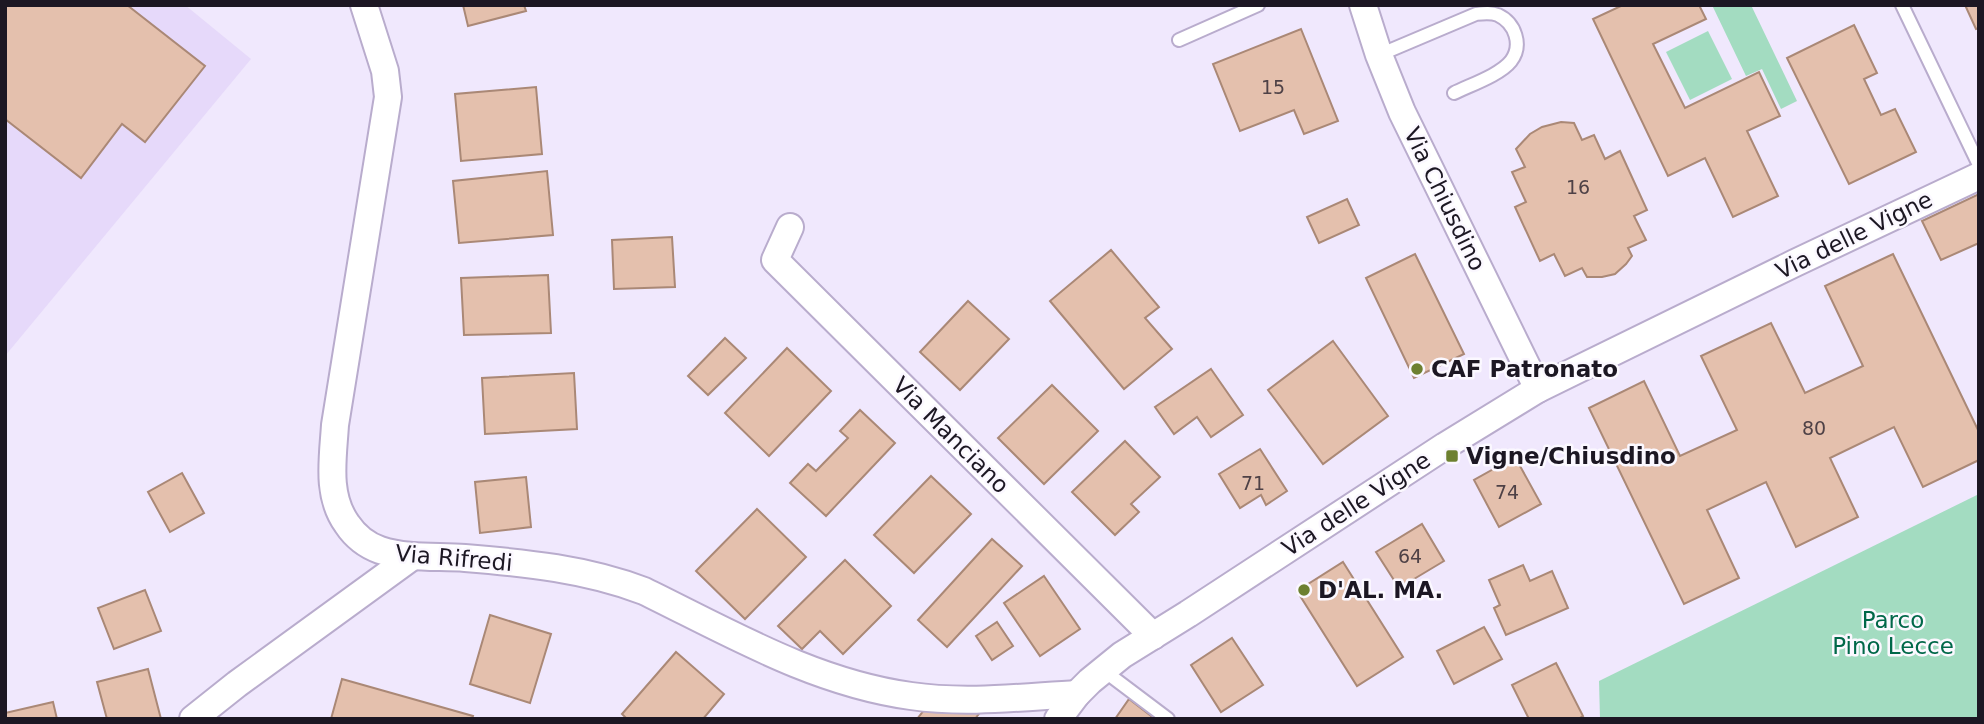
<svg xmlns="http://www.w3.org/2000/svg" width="1984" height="724" font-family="'DejaVu Sans',sans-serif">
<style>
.built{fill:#e6d9fa}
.green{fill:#a3dcc1}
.building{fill:#e4c0ad;stroke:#aa8876;stroke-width:2}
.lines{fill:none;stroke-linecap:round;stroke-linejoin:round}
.service-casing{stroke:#b9accd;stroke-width:16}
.minor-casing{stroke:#b9accd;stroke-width:30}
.service{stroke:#fff;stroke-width:12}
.minor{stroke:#fff;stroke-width:26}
.poi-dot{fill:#6d8030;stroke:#fbf8ff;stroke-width:2.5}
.labels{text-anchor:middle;stroke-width:5;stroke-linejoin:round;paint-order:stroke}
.number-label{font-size:19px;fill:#4e4146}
.street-label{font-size:23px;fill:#1c1723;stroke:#fbf8ff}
.poi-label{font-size:23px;font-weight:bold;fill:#1c1723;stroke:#fbf8ff;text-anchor:start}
.park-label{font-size:23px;fill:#006849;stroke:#fbf8ff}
</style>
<rect width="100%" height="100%" fill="#f0e8fd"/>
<path class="built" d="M5,5H185L251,59L5,356Z"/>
<g class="green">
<path d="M1712,5H1751L1797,101L1781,109L1762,69L1746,76Z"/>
<path d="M1708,31L1732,79L1690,100L1666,52Z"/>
<path d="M1979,494V719H1600L1599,681Z"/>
</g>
<g class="building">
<path d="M5,5H127L205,66L145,142L122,124L81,178L5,119Z"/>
<path d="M463,5H524L526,11L468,26Z"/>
<path d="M1623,5H1699L1706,19L1653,44L1685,108L1759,72L1780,116L1747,131L1778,196L1733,217L1705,158L1668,176L1593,19Z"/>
<path d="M1965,5H1979V28L1976,29Z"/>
<path d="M1854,25L1877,73L1864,79L1881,115L1895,109L1916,152L1849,184L1787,58Z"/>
<path d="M1301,29L1338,121L1304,134L1294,110L1240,131L1213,64Z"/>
<path d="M536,87L542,154L461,161L455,94Z"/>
<path d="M1561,122L1574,123L1582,140L1594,135L1605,159L1620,151L1647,210L1634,216L1646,240L1628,248L1632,256L1626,264L1615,274L1602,277H1587L1582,268L1565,276L1554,254L1540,261L1515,207L1526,202L1512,172L1525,167L1516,149L1530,134L1542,127Z"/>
<path d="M547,171L553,235L459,243L453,181Z"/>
<path d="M1979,194V243L1941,260L1922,221Z"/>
<path d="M1347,199L1359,225L1319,243L1307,217Z"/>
<path d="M672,237L675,287L614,289L612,240Z"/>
<path d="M1111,250L1159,307L1145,318L1172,349L1124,389L1050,301Z"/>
<path d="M1415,254L1464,354L1414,378L1366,278Z"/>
<path d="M1893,254L1979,432V460L1923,487L1894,427L1830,458L1858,517L1796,547L1766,482L1707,510L1739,578L1684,604L1589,408L1644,381L1680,456L1737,430L1701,356L1771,323L1805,393L1863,366L1825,286Z"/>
<path d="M548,275L551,333L464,335L461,278Z"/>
<path d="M968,301L1009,339L960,390L920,352Z"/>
<path d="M725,338L746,358L708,395L688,376Z"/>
<path d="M1333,341L1388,416L1323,464L1268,390Z"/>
<path d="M787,348L831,391L769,456L725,413Z"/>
<path d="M1211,369L1243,415L1211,437L1197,417L1174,434L1155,407Z"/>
<path d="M574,373L577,429L485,434L482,378Z"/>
<path d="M1052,385L1098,431L1044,484L998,438Z"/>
<path d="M860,410L895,443L826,516L790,483L808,464L816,471L848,438L840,431Z"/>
<path d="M1125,441L1160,477L1131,504L1139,512L1115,535L1072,492Z"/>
<path d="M1260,449L1287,491L1266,505L1261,495L1240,508L1219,474Z"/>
<path d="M1515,457L1541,504L1499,527L1474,480Z"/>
<path d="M182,473L204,513L170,532L148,492Z"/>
<path d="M931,476L971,514L914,573L874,535Z"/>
<path d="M526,477L531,527L480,533L475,482Z"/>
<path d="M757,509L806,557L745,619L696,571Z"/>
<path d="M1422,524L1444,561L1399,588L1376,552Z"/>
<path d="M992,539L1022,566L947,647L918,620Z"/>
<path d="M845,560L891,606L843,654L820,631L802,649L778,626Z"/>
<path d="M1343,562L1403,657L1357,686L1297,591Z"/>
<path d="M1523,565L1530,581L1552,571L1568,608L1506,635L1494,608L1500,605L1489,580Z"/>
<path d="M1044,576L1080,629L1040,656L1004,603Z"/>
<path d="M145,590L161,631L114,649L98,608Z"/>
<path d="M490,615L551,634L530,703L470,684Z"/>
<path d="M997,622L1013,646L992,660L976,636Z"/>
<path d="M1484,627L1502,659L1454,684L1437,651Z"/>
<path d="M1232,638L1263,685L1221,712L1191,665Z"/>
<path d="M676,652L724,694L703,719H627L622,714Z"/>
<path d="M1556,663L1583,716L1578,719H1529L1512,685Z"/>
<path d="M148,669L161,719H107L97,682Z"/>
<path d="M342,679L473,716L472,719H331Z"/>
<path d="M1129,699L1155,719H1115Z"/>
<path d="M53,702L57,719H5V713Z"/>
<path d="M925,709L981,711L975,719H917Z"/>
</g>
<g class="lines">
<defs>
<g id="service">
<path d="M1902,5L1979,165"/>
<path d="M1179,40L1258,5"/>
<path d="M1379,55L1476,14C1484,13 1491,12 1498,15C1515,23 1523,45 1511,61C1500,75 1470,85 1454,93"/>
<path d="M1103,670L1168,719"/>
</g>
<g id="minor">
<path d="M364,5L385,71L388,97L335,425C333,458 326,495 347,524C355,536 366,545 380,550C407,559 437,556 465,558C526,563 587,569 644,591C730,633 815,683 911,696C966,704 1022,697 1077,694"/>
<path d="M1363,5L1379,55L1402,112L1538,389"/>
<path d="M790,227L775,260L1153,636"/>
<path d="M193,719L237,684L413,556"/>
<path d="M1058,719L1077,694L1090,681L1122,655L1188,614L1445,446L1538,389L1795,263L1979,176"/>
</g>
</defs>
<use href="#service" class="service-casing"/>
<use href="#minor" class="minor-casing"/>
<use href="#service" class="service"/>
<use href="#minor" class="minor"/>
</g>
<g class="poi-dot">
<circle cx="1417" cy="369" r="7"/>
<rect x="1445" y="449" width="14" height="14" rx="3.5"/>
<circle cx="1304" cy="590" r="7"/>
</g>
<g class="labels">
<g class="number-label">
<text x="1273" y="94">15</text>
<text x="1578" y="194">16</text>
<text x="1814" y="435">80</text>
<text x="1253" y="490">71</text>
<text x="1507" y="499">74</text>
<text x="1410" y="563">64</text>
</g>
<g class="street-label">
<text transform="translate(1445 199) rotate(64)" y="8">Via Chiusdino</text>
<text transform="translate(1854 235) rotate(-26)" y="8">Via delle Vigne</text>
<text transform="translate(951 435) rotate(45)" y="8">Via Manciano</text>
<text transform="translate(1356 504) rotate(-33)" y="8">Via delle Vigne</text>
<text transform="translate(454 558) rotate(5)" y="8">Via Rifredi</text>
</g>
<g class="poi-label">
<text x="1431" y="377">CAF Patronato</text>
<text x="1466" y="464">Vigne/Chiusdino</text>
<text x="1318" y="598">D'AL. MA.</text>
</g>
<g class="park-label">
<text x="1893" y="628">Parco<tspan x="1893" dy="26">Pino Lecce</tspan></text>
</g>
</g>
<rect width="1984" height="724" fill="none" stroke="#1c1723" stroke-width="14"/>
</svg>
